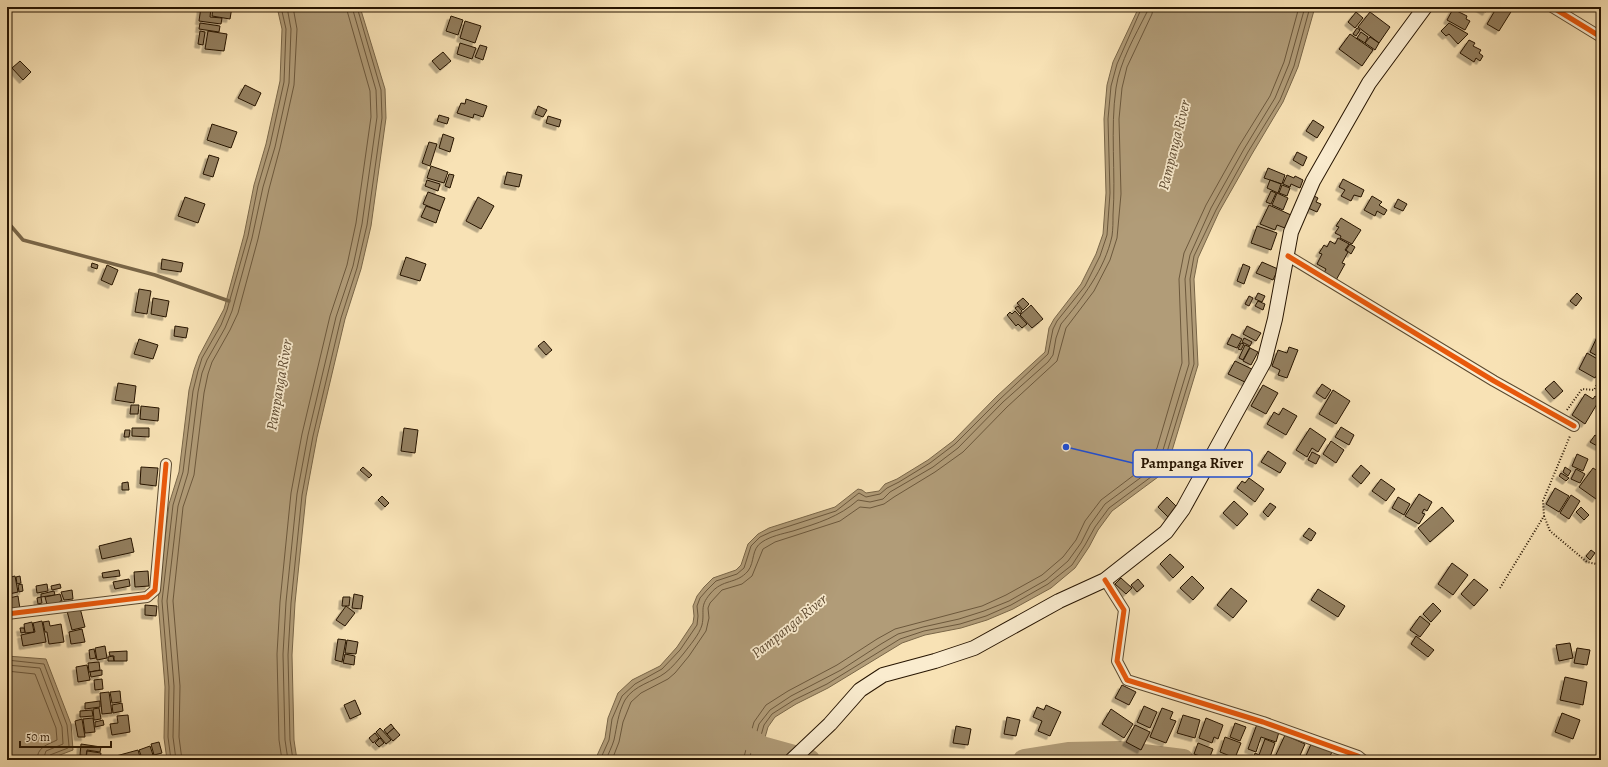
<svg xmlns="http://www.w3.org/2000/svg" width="1608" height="767" font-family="Alegreya,serif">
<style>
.water{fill:#b19c78;stroke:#796648}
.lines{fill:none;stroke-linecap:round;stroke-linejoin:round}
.shore{stroke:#6c583c;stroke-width:1}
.stream{stroke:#796648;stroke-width:3.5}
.river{stroke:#b19c78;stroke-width:22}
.building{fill:#937f5f;stroke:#261401;filter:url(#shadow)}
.street-casing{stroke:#5a482e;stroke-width:12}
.secondary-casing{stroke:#261401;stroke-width:16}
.path{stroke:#261401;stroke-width:2;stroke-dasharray:1 2;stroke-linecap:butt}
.street{stroke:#faeccf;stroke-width:10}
.secondary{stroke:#faeccf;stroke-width:14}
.cycleway-casing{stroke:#faeccf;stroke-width:8}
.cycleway{stroke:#e8590c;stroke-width:5}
.labels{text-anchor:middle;stroke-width:3.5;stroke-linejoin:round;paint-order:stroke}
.water-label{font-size:15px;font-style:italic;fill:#5e4a31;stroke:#faeccf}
.leader{fill:none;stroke:#1d4ed8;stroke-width:1.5}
.callout-dot{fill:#1d4ed8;stroke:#faeccf;stroke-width:1.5}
.callout{fill:#faeccf;stroke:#1d4ed8;stroke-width:1.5}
.callout-label{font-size:15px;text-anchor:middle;font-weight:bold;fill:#261401}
</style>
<defs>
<filter id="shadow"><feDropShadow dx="-3.5" dy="3.5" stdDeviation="0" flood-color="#0004"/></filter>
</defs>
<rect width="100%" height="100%" fill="#f8e2b5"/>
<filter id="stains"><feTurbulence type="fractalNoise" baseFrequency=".005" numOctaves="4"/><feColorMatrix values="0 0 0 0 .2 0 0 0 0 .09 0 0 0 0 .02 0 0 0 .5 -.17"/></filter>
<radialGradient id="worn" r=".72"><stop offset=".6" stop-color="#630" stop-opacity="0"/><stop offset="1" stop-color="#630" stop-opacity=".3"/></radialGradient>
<g class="water">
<path d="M277,7H360L385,89L386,118L371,226L361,269L345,319L317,437L306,496L295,603L292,655L294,740L297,760H167L164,738L165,687L158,601L169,504L179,472L189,390L194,370L199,356L224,309L244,235L254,185L266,144L280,81L282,29Z"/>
<path d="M1139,7H1315L1298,67L1283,102L1252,154L1219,212L1198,258L1194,279L1198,365L1171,454L1158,477L1112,511L1098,530L1089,547L1075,568L1051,588L1013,609L987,620L961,628L925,635L902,643L828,688L796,704L775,717L768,727L764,741L757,760H595L605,738L608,718L618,693L632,680L660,666L677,647L693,623L694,616L693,606L697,596L704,587L713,578L736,570L741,565L748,544L758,534L769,528L835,507L858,489L862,490L866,493L879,491L885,484L897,479L928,460L953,441L997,396L1045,352L1049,328L1054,319L1081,284L1096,254L1103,234L1106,193L1104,119L1107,85L1113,62Z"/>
<path d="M7,656L46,659L71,724L73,750L47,760H7Z"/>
</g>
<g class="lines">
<g class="shore">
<path d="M7,660L44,664L67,725L69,746L68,748L50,755L48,760"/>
<path d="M7,665L40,668L62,727L63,744L46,751L43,760"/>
<path d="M7,671L35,674L56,728L57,740C47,745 37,747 37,760"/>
<path d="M171,760L168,737L169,687L162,601L173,505L183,472L193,391L198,371L202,358L221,325L227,310L248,236L258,186L270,145L284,82L286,29L281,7"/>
<path d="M176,760L173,737L174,686L167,601L178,506L188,473L198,392L202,373L207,360L225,328L232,311L252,238L263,187L275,147L289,83L291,29L287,7"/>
<path d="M182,760L179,737L180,686L173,601L183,507L194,475L204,393L208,374L212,362L230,330L238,313L258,239L269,189L280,148L294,85L297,29L293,7"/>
<path d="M282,760L279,740L277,654L280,602L291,493L302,434L330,316L347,265L356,223L371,117L370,91L346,7"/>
<path d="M288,760L285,740L283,654L286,602L297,494L308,435L336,317L353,266L362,224L377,117L376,90L352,7"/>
<path d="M293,760L290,740L288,655L291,603L302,495L313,436L341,318L357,268L367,225L382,118L381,90L357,7"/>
<path d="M600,760L609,740L612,719L622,696L635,684L662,669L680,650L697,625L698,616L697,606L700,598L707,590L716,581L737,574L744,568L751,546L760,537L771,532L836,511L859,493L866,497L880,494L887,488L899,482L930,463L955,444L1000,399L1048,354L1053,329L1057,321L1085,286L1100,256L1107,235L1110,193L1108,119L1111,86L1117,64L1142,7"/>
<path d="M606,760C608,754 612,747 614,740C617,726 618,713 625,700C634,685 653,682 665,673C672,668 679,659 684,653C690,645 699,635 702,625C705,611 699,607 710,594C723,578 736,585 748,571C755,562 751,549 762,542C771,536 782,534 793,531C818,523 839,517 858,500L870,502L883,499L890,492L933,467L958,448L1003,402L1048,362L1053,355L1056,338L1061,324C1082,299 1105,269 1112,236C1113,229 1113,222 1113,215C1116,173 1110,130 1116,88C1120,61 1135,36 1147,12V7"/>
<path d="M612,760L619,742L623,722L631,702L641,693L668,679L675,673L689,656L706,631L709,618L708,608L710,603L722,590L742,584L752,576L763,549L775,542L840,521L860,507L870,508L884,504L894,497L935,472L963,452L1007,407L1057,361L1066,328L1094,291L1110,260L1117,238L1121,194L1119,119L1122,88L1127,67L1152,14L1153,7"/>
<path d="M743,760L754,722L766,705L788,691L837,665L877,639L895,629L982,606L1006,595L1042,575L1063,557L1076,540L1085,521L1101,500L1146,466L1157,448L1182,363L1179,279L1184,253L1206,205L1239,146L1270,96L1284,62L1299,7"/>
<path d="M749,760L759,724L770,710L791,696L841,670L881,644L898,634L923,627L959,619L984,611L1009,601L1046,580L1068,561L1081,543L1090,525L1105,504L1151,470L1163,450L1189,364L1185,279L1190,255L1211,208L1244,149L1275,98L1289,64L1305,7"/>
<path d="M754,760L764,725L772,714L794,700L827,684L900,639L924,631L960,624L986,616L1011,605L1048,584L1072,565L1085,545L1095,527L1109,508L1155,474L1167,452L1194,364L1190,279L1194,256L1216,210L1248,152L1280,100L1294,66L1310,7"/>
</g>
<path class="stream" d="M7,224L11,226L23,240L155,275L229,301"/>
<g class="river">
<path d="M737,732L762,747L809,760"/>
<path d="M1024,760L1068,753L1119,752L1183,760"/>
</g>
</g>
<g class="building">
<path d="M201,7H211L210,17L222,18L221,24L199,21Z"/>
<path d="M213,7H232L230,19L212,16Z"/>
<path d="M1478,7H1489L1486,12Z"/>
<path d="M1497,7H1514L1499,31L1487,24Z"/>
<path d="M1453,9L1467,16L1466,19L1470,21L1465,30L1447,20Z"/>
<path d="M1356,12L1363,18L1355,28L1348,22Z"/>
<path d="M1370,12L1390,27L1379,43L1358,27Z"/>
<path d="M451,16L463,20L458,35L446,31Z"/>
<path d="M465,21L481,26L475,43L460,38Z"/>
<path d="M200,23L220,26L219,32L199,29Z"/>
<path d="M1449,23L1468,34L1458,44L1449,34L1446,36L1441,31Z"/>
<path d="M1357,28L1360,30L1356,36L1353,34Z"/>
<path d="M200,31L205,32L203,45L198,44Z"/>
<path d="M208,31L227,34L224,51L205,49Z"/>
<path d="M1361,32L1368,37L1365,43L1357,38Z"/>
<path d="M1350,34L1373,50L1362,66L1339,49Z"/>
<path d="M1370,37L1379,43L1375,50L1365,43Z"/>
<path d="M1469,40L1475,43L1473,46L1481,50L1479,53L1483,56L1480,61L1476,58L1474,62L1460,53Z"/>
<path d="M460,43L476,48L472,59L457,54Z"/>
<path d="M480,45L487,47L483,60L475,57Z"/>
<path d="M443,52L451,61L440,70L432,61Z"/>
<path d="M20,61L31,72L23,80L12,68Z"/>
<path d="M245,85L261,93L255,106L238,98Z"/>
<path d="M466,99L487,106L483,117L474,114L473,118L457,113L461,103L465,104Z"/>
<path d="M538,106L547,110L543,117L535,114Z"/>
<path d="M439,115L449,118L447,124L437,121Z"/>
<path d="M548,116L561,120L559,127L546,123Z"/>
<path d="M1313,120L1324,127L1317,138L1306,131Z"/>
<path d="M212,124L237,132L231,148L207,140Z"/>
<path d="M443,134L454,138L450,152L439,148Z"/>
<path d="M429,142L437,144L430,166L422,163Z"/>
<path d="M1297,152L1307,157L1303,166L1293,160Z"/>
<path d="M209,155L219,158L213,177L203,174Z"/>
<path d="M431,166L448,172L444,183L427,178Z"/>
<path d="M1268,168L1285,175L1282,184L1264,178Z"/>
<path d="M507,172L522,175L519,187L504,184Z"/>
<path d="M449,174L454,175L450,188L445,186Z"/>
<path d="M1287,175L1294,178L1295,176L1303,180L1300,188L1291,184L1290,187L1283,184Z"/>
<path d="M1343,179L1364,190L1361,197L1354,195L1351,201L1341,196L1345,190L1339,187Z"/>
<path d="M427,180L440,184L438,191L425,186Z"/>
<path d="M1270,180L1281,184L1278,193L1267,188Z"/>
<path d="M1282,185L1290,188L1287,196L1279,193Z"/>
<path d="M1271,191L1276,193L1271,204L1266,202Z"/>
<path d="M428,192L445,198L440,211L423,204Z"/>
<path d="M1277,193L1288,198L1283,210L1272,205Z"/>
<path d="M1314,196L1318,198L1316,202L1321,204L1317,212L1308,208Z"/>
<path d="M1372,196L1382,202L1379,205L1387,210L1384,215L1377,211L1375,216L1364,210Z"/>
<path d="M185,197L205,204L198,223L178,216Z"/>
<path d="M478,197L494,206L481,229L466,221Z"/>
<path d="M1398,199L1407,204L1403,211L1394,207Z"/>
<path d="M1269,205L1291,215L1285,228L1277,225L1275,230L1260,224Z"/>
<path d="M426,206L440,211L436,223L421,217Z"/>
<path d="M1341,218L1361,230L1352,244L1340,238L1341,236L1335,233L1339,227L1336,226Z"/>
<path d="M1257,226L1277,233L1271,250L1251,243Z"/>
<path d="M1338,238L1349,244L1345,250L1348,252L1342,263L1345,264L1335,282L1323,275L1326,269L1317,264L1322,254L1319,253L1324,245L1327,247L1330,241L1335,244Z"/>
<path d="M1350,244L1355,247L1351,254L1346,250Z"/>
<path d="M406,257L426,264L420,281L400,275Z"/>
<path d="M162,259L183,263L181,272L161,269Z"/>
<path d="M1262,262L1278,269L1273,280L1256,273Z"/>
<path d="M92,263L98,265L97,269L91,267Z"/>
<path d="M1243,264L1250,267L1244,284L1237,281Z"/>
<path d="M107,265L118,270L112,285L101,280Z"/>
<path d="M139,289L151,291L147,314L135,312Z"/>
<path d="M1258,293L1265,296L1262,302L1255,299Z"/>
<path d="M1577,293L1582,298L1576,306L1570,301Z"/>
<path d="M1249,296L1253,298L1249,306L1245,304Z"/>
<path d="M153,298L169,301L166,317L151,314Z"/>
<path d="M1023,298L1029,304L1023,310L1017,303Z"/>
<path d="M1258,301L1265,304L1263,310L1255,306Z"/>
<path d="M1031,305L1043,319L1032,328L1020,315Z"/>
<path d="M1018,306L1022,311L1020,314L1015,308Z"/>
<path d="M1015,311L1027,324L1022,328L1018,324L1016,326L1007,315L1010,312L1012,314Z"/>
<path d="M175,326L188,328L186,338L174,336Z"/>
<path d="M1247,326L1261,333L1256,341L1243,334Z"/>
<path d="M1232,334L1242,339L1237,348L1227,344Z"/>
<path d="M1598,335L1601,337V358L1590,352Z"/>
<path d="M1244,338L1252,342L1250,346L1242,342Z"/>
<path d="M139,339L158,345L153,359L134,354Z"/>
<path d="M544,341L552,350L546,355L538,346Z"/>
<path d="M1241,343L1244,344L1241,350L1238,349Z"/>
<path d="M1245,345L1250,347L1243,360L1239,358Z"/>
<path d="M1289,347L1298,350L1287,378L1278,375L1280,370L1272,366L1278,350L1287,353Z"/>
<path d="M1250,348L1258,352L1251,365L1243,361Z"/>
<path d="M1587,353L1601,361V368L1595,378L1579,369Z"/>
<path d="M1235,361L1256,371L1249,384L1228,374Z"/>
<path d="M1554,381L1563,391L1554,399L1545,389Z"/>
<path d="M118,383L136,386L134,403L115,400Z"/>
<path d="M1322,384L1331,390L1325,399L1316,393Z"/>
<path d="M1263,385L1278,393L1266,414L1251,406Z"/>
<path d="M1333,390L1350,401L1336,424L1319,414Z"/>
<path d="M1585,394L1593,399L1595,396L1600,399L1585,424L1572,415Z"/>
<path d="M131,405H139L138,414H130Z"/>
<path d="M141,406L159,408L158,421L140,419Z"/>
<path d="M1283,408L1297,416L1286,435L1267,424L1274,412L1279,415Z"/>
<path d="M1341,427L1354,435L1349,445L1335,437Z"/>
<path d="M132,428H149V437L132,436Z"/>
<path d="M404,428L418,430L415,453L401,451Z"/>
<path d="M1310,428L1326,439L1318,452L1312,448L1307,457L1296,450Z"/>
<path d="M125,430H130L129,437H124Z"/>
<path d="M1595,435L1601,439V444L1599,447L1590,442Z"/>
<path d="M1331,441L1344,450L1336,463L1323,454Z"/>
<path d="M1268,451L1286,463L1280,473L1261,462Z"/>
<path d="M1312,452L1320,456L1316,464L1308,460Z"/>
<path d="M1577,454L1588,459L1583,471L1572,466Z"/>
<path d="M1361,465L1370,473L1361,484L1352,476Z"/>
<path d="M141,467L158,468L156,486L140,484Z"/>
<path d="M363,467L372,475L369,478L360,470Z"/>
<path d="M1565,467L1571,471L1568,476L1563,472Z"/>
<path d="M1593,468L1601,473V491L1596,499L1579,487Z"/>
<path d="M1576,469L1585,474L1580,483L1571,479Z"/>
<path d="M1561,473L1569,478L1566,481L1559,476Z"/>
<path d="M1249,478L1264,489L1255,502L1237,488L1242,481L1245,483Z"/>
<path d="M1381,479L1395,489L1386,501L1372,491Z"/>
<path d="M128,482L129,490H122V483Z"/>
<path d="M1555,488L1569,496L1559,512L1546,504Z"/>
<path d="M1419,494L1432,502L1427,511L1424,509L1422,513L1425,514L1419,524L1405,516Z"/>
<path d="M1571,495L1580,501L1569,519L1560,513Z"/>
<path d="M382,496L389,503L385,507L378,500Z"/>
<path d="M1167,497L1177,507L1168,517L1158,507Z"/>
<path d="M1398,497L1410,504L1404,515L1392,508Z"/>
<path d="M1234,501L1248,514L1237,526L1223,513Z"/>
<path d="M1270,503L1276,507L1268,517L1263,512Z"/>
<path d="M1442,507L1454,521L1430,542L1418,528Z"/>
<path d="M1581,507L1589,515L1584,520L1576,512Z"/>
<path d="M1309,528L1316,533L1311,541L1303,536Z"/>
<path d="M131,538L134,552L102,559L99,546Z"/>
<path d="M1591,550L1595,553L1590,560L1586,556Z"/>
<path d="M1170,554L1184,567L1173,578L1160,564Z"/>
<path d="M1452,563L1468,575L1453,595L1438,584Z"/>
<path d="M119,570L120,576L103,578L102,573Z"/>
<path d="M148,571L149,586L135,587L134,572Z"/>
<path d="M15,576L18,592L9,594L7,578Z"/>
<path d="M20,576L21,583L17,584L16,577Z"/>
<path d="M1192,576L1204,588L1193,600L1180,588Z"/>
<path d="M1121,578L1132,588L1126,594L1115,584Z"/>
<path d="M129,579L130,586L115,589L113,582Z"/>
<path d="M1138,579L1144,586L1137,592L1131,585Z"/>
<path d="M1474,579L1488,590L1474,606L1461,594Z"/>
<path d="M22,584L23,591L19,592L18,585Z"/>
<path d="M47,584L48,591L37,593L36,586Z"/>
<path d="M60,584L61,588L52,590L51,586Z"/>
<path d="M1231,588L1247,601L1233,618L1217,605Z"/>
<path d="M1318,589L1345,606L1338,617L1311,600Z"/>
<path d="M72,590L73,599L64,600L61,592Z"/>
<path d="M54,591L55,595L41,597V594Z"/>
<path d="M60,594L62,601H60L61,606L48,608L45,597Z"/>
<path d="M354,594L363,596L361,609L352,608Z"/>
<path d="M18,596L20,609L11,611L9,598Z"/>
<path d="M41,597L42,603L38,604L37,598Z"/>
<path d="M343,597H350L349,606H342Z"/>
<path d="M1433,603L1441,611L1431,622L1423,614Z"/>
<path d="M145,605L157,606L156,616L145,615Z"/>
<path d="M346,606L355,613L345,626L336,620Z"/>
<path d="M80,608L85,627L72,630L67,611Z"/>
<path d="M1420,616L1430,624L1420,637L1410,630Z"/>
<path d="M42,621L46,642L23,646L21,635L35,632L33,623Z"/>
<path d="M49,621L50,626L61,624L64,642L49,644L47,632H45L43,622Z"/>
<path d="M32,622L34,632L25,633L24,624Z"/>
<path d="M20,628H24L25,632L21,633Z"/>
<path d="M82,629L85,642L71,644L69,632Z"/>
<path d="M1416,636L1434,650L1428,657L1411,644Z"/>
<path d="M338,639L346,640L342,662L335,660Z"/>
<path d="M347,640L358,642L356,654L345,653Z"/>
<path d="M1570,643L1573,658L1559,661L1556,645Z"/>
<path d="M105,646L107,658L97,660L95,648Z"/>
<path d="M1577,648L1590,650L1587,665L1574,663Z"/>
<path d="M94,649L96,658L90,659L89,650Z"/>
<path d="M127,651V661H114V656H110L109,652Z"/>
<path d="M345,654L355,656L354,665L343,663Z"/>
<path d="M113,656L114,661H108V657Z"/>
<path d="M99,662L100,670L89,672L88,663Z"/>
<path d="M87,665L90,680L78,682L76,667Z"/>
<path d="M102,670V675L91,677L90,672Z"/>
<path d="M1565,677L1587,682L1583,705L1560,700Z"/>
<path d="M102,679L103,689L95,690L94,680Z"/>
<path d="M1122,685L1136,692L1129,705L1115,698Z"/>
<path d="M120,691L121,702L112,703L110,692Z"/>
<path d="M109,692L112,713L102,714L100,693Z"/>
<path d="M355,700L361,714L350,719L344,705Z"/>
<path d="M100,701V707L85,709V703Z"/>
<path d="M122,703L123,711L113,713L112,705Z"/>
<path d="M1046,705L1061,712L1050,736L1038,731L1042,721L1033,717L1037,707L1044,710Z"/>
<path d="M1144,706L1157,712L1150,728L1137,722Z"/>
<path d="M99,708L101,719L94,720L93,709Z"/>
<path d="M1162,708L1173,712L1170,719L1176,721L1166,743L1150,737Z"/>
<path d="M1111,709L1133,724L1124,738L1102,724Z"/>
<path d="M92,710L93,716L80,717V711Z"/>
<path d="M1562,713L1580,720L1573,739L1555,732Z"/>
<path d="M128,715L130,732L112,735L110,724L118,723L117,716Z"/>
<path d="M1183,715L1200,720L1195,738L1177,733Z"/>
<path d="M1007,717L1020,720L1016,736L1004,734Z"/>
<path d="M93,718L95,732L85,733L83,719Z"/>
<path d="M1206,718L1223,725L1218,739L1214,737L1212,743L1199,738Z"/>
<path d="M82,719L85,737H78L75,721Z"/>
<path d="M103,720L104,725L95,727V722Z"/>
<path d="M1235,723L1246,727L1240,741L1230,737Z"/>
<path d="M391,724L394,728L387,734L384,730Z"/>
<path d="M1257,724L1279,732L1276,742L1261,737L1256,752L1248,749Z"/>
<path d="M1135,725L1150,732L1141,750L1126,742Z"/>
<path d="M956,726L971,729L968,745L953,743Z"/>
<path d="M380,728L391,740L386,744L376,732Z"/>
<path d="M394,728L400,735L393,741L387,734Z"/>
<path d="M375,733L379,738L373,743L369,738Z"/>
<path d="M1285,735L1305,744L1298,760L1274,759Z"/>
<path d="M1225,737L1241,743L1235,758L1220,752Z"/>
<path d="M380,738L384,743L379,747L375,743Z"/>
<path d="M1265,739L1275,743L1269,760H1253L1255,753L1259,755Z"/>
<path d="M159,742L162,753L154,755L151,744Z"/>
<path d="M1312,742L1332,752L1328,760H1304Z"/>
<path d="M1198,743L1213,749L1209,759L1194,754Z"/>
<path d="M81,744L101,747L100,752L87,750L86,756L80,755Z"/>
<path d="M150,746L153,755L142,758L139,750Z"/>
<path d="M138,750L140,757L131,760H117L116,756Z"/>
<path d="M87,751L101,753L100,760H86Z"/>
<path d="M79,756L82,760H73Z"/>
</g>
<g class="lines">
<defs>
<g id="street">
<path d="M1552,7L1601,37"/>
<path d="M1288,256L1494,381L1574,426"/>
<path d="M1105,580L1124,610L1117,661L1127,680L1263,722L1358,756L1363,760"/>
<path d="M7,614L147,597L155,590L166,464"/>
</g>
<path id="secondary" d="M792,760L830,724L860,690L883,675L935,661L974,648L1059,601L1105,580L1166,532L1183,509L1264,362L1275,319L1291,232L1313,181L1369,83L1425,7"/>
</defs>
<use href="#street" class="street-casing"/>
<use href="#secondary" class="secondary-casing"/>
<g class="path">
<path d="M1567,410L1582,389L1594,390L1601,377"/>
<path d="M1544,516L1550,531L1587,562L1601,565"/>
<path d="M1500,588L1544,516L1543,501L1570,436"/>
</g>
<use href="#street" class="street"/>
<use href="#secondary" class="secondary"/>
<defs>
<g id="cycleway">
<path d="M1552,7L1601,37"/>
<path d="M1288,256L1494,381L1574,426"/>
<path d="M1105,580L1124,610L1117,661L1127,680L1263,722L1358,756L1363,760"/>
<path d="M7,614L147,597L155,590L166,464"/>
</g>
</defs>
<use href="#cycleway" class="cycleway-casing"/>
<use href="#cycleway" class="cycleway"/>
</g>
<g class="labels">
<g class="water-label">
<text transform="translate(1174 145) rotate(-76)" y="5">Pampanga River</text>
<text transform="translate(279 385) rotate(-80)" y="5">Pampanga River</text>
<text transform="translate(789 626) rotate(-39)" y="5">Pampanga River</text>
</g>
</g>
<path class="leader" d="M1066 447L1133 463"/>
<circle class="callout-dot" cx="1066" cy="447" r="4"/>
<rect class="callout" x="1133" y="450" width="119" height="27" rx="4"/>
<g class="callout-label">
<text x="1192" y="468">Pampanga River</text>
</g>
<rect width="1608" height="767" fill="none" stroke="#f8e2b5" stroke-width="24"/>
<rect x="8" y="8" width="1592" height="751" fill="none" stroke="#261401" stroke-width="2"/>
<rect x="12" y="12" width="1584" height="743" fill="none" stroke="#261401"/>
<path d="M20 741v6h91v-6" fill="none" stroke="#261401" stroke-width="2"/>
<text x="26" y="741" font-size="12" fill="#261401" stroke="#faeccf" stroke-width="3" paint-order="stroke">50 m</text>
<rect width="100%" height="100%" filter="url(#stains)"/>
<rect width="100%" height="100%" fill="url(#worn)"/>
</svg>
